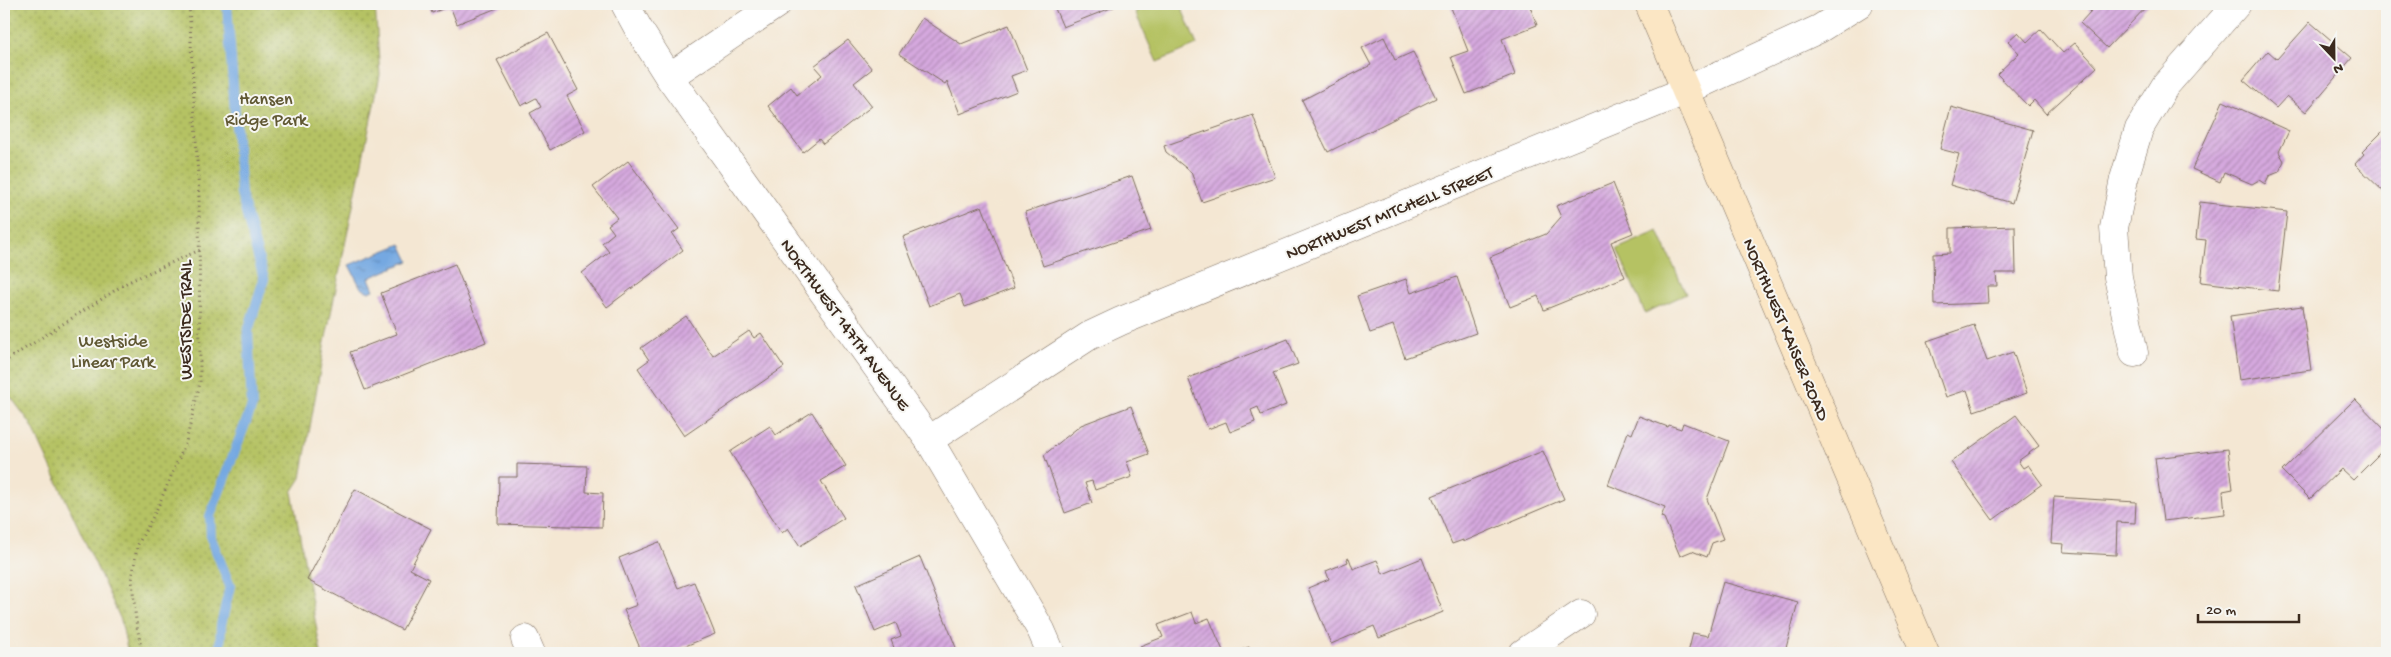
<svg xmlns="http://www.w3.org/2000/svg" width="2391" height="657" font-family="'Gochi Hand',sans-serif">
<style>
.grass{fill:#b5c264;stroke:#787641}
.park{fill:url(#park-dots);stroke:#787641}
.water{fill:url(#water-ripples);stroke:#586980}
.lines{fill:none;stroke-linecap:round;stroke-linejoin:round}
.stream{stroke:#75a8e1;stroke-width:10}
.building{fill:url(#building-hatch)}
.minor-casing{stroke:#7c6c5d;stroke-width:29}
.secondary-casing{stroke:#7c6c5d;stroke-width:29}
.path{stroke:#7c6c5d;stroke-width:3;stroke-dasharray:1 4;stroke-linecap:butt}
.minor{stroke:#fff;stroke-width:28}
.secondary{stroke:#fbe6c4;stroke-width:28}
.labels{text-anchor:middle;stroke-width:4;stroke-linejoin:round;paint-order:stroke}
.park-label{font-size:18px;fill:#605833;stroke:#f6f6f2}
.street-label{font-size:18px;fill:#3b2a1e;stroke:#f6f6f2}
</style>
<defs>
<pattern id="park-dots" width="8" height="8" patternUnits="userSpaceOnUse" patternTransform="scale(1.25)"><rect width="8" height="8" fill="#b5c264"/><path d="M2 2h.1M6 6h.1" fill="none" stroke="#949e52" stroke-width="1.8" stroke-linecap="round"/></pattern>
<pattern id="water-ripples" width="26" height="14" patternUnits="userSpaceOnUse" patternTransform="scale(1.25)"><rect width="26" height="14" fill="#75a8e1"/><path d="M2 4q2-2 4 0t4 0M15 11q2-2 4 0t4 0" fill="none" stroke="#6189b6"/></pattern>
<pattern id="building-hatch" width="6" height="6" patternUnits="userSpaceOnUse" patternTransform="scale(1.25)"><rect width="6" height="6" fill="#d6a9df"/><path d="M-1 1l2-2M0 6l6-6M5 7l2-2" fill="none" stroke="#af8ab4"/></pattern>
</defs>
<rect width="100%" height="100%" fill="#f6f6f2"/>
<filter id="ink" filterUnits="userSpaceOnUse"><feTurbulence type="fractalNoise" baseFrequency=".02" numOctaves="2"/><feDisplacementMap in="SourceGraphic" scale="10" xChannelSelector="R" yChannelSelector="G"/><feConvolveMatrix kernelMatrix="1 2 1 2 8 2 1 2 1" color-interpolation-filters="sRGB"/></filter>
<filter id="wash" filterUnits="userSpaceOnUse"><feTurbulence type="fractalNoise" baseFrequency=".0096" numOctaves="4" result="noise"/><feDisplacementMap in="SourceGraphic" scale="20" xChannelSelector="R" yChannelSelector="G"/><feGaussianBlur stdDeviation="1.12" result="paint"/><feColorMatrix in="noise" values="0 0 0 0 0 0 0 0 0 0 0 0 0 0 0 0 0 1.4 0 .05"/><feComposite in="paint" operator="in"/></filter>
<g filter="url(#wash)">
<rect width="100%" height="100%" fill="#f4e7d3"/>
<g class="grass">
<path d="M1153,4H1180L1197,45L1157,62L1135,12Z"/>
<path d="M1658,231L1686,294L1645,313L1617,249Z"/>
</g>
<path class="park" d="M4,4H375L380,75L325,342L301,478L292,492L321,653H128L121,620L31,424L4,388Z"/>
<path class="water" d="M401,244L409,261L369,278L374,290L369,292L361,288L349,265Z"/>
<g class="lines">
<path class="stream" d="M220,653L221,625L230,586L211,538L210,516L252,406L248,331L264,279L241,194L227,4"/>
</g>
<g id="blocks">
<g class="building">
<path d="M428,4H507L457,24L450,6L432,13Z"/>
<path d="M1053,4H1121L1063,27Z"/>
<path d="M1453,4H1529L1537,25L1502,39L1515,75L1466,94L1451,57L1468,51L1450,5Z"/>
<path d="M2083,4H2149L2107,48L2080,23L2091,11Z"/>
<path d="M922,18L961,44L1009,25L1027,70L1011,76L1017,91L960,114L947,81L945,84L899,54Z"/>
<path d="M2310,22L2352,58L2306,112L2287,96L2276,108L2243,80L2268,51L2277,59Z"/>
<path d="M2041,29L2063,53L2075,43L2097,67L2046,114L2034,100L2028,106L1997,74L2019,53L2008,41L2018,32L2027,42Z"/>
<path d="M548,33L578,90L567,96L585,131L550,150L530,113L541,107L536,98L521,106L497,60Z"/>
<path d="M1384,37L1395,60L1413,52L1436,98L1328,152L1302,100L1371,65L1362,48Z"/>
<path d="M848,40L872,69L854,83L872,106L823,144L819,139L803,152L768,106L791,87L797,95L822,75L814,66Z"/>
<path d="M2223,101L2289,131L2279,152L2284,161L2279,172L2269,176L2265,184L2259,180L2252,184L2224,172L2220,182L2192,169Z"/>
<path d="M1951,107L2033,130L2012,203L1950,185L1959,154L1940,149Z"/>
<path d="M1253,115L1275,177L1202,202L1191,172L1166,152L1164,146Z"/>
<path d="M2387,127V195L2355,164L2364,154L2362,152Z"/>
<path d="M628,161L679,229L672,234L683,250L607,307L582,273L609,252L602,243L614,233L608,225L617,218L593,187Z"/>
<path d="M1132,176L1151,230L1043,266L1025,212Z"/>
<path d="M1613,183L1633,233L1611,242L1625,277L1544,310L1538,296L1510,307L1490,257L1546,234L1561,217L1556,206Z"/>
<path d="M2200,202L2287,212L2278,291L2201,282L2206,240L2196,239Z"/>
<path d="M982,206L1014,288L965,307L960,294L929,306L903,237Z"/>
<path d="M2015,226L2016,273H1996L1997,286H1987L1988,303L1934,305L1933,254L1950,253V228Z"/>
<path d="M455,264L486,342L365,390L350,352L397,334L381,293Z"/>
<path d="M1457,277L1476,333L1405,358L1393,325L1370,333L1357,296L1406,279L1411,293Z"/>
<path d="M2302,306L2311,370L2239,380L2230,316Z"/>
<path d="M686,316L713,356L749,331L754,338L761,333L784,367L684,436L638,368L649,360L641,348Z"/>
<path d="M1974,325L1987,361L2013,352L2027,393L1974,411L1967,390L1946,397L1927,341Z"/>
<path d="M1288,339L1298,364L1273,373L1286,405L1261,415L1258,407L1251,410L1255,422L1230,432L1226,422L1208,429L1188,378Z"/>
<path d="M2355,399L2387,432V446L2353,480L2341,469L2310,499L2282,471Z"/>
<path d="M1131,406L1149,454L1127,462L1132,477L1095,490L1092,481L1085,483L1092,503L1065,513L1044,455L1081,425Z"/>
<path d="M812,412L846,466L821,481L844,518L800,546L788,528L782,533L730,452L770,426L776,435Z"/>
<path d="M2016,415L2039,446L2018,461L2023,468L2028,465L2042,484L1993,520L1951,462Z"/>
<path d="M1639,416L1668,427L1669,425L1681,429L1683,423L1729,441L1707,499L1723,539L1712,543L1707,557L1692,551L1680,556L1664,518L1661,517L1665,507L1608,485L1628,432L1632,434Z"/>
<path d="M2228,449L2233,489L2223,491L2225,514L2163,521L2155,458Z"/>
<path d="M1543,451L1564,499L1463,542V540L1452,544L1432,496Z"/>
<path d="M517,464L587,466L586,492L603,493L602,527L498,524L499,477H517Z"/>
<path d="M355,489L431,529L410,569L429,579L402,630L307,580Z"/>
<path d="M2054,497L2136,502L2135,523L2117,522L2116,555L2063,552L2064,544L2051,543Z"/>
<path d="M659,542L678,588L694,582L715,634L668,653H642L624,610L637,605L619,558Z"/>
<path d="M920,557L957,650L949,653H896L891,640L901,636L896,623L875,632L856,585Z"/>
<path d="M1349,558L1353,569L1377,560L1383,574L1422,558L1443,612L1379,638L1374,626L1331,644L1308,588L1329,579L1326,571L1348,562L1347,559Z"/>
<path d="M1723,582L1798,602L1786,648L1794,651V653H1688L1693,633L1708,636Z"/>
<path d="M1192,612L1196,623L1209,618L1224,653H1143L1140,646L1163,637L1158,625Z"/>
<path d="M1249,647L1252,653H1233Z"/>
</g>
</g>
</g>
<g filter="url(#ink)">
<use href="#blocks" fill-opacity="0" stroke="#7c6c5d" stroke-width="1"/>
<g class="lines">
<defs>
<g id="minor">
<path d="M625,4L638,28L669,77L929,440L1041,630L1051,653"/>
<path d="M669,77L777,4"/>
<path d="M2134,353L2118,277L2114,228L2124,179L2139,129L2165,86L2237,4"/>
<path d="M929,440L1089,336L1121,321L1685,91L1819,29L1859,4"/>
<path d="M525,639L531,653"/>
<path d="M1523,653L1581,614"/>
</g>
<path id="secondary" d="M1649,4L1925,653"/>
</defs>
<use href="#minor" class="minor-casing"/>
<use href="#secondary" class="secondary-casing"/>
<g class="path">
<path d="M4,362L128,282L200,250"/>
<path d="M142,653L136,621L132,580L137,546L156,511L186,442L200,383L199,197L189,4"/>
</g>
<use href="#minor" class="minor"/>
<use href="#secondary" class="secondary"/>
</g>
</g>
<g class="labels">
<g class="park-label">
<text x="266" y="104">Hansen<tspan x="266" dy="21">Ridge Park</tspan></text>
<text x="113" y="346">Westside<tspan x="113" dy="21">Linear Park</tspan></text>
</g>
<g class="street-label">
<text transform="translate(1389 212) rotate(-22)" y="6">NORTHWEST MITCHELL STREET</text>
<text transform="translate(185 320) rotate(-90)" y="6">WESTSIDE TRAIL</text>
<text transform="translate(846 324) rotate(54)" y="6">NORTHWEST 147TH AVENUE</text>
<text transform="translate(1787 329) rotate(67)" y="6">NORTHWEST KAISER ROAD</text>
</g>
</g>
<rect width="2391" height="657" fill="none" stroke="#f6f6f2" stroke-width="20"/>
<g transform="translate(2334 58) rotate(158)" stroke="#f6f6f2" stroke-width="4" paint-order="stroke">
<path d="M0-4L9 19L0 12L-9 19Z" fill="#3b2a1e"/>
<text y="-8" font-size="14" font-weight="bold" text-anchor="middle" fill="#3b2a1e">N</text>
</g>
<path d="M2198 614v8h101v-8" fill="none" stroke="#3b2a1e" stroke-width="2.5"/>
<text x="2206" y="614" font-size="15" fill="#3b2a1e" stroke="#f6f6f2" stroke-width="4" paint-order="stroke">20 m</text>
</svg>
